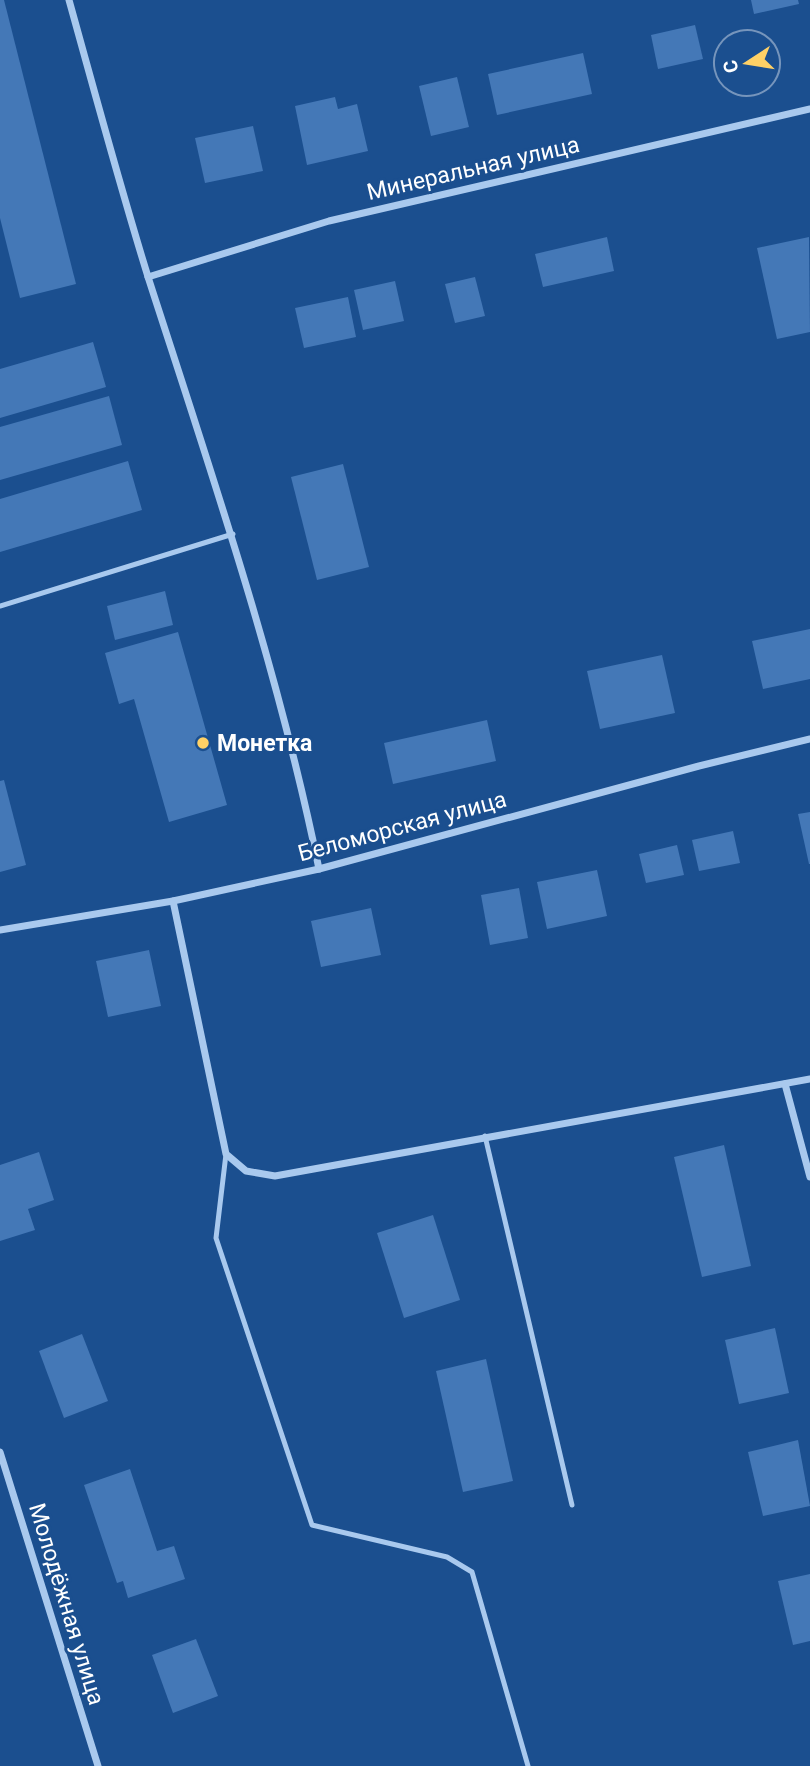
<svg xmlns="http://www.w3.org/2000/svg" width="810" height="1766" font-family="Roboto,sans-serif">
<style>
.building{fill:#4478b7}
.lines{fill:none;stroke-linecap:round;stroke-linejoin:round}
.service{stroke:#a9c9ee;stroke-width:5}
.minor{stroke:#a9c9ee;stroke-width:7}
.poi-dot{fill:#ffd166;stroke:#1b4f8f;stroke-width:2.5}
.labels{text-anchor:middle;stroke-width:6;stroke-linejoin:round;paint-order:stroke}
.street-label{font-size:23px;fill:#fff;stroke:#1b4f8f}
.poi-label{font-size:23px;font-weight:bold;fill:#fff;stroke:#1b4f8f;text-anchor:start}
</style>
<rect width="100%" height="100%" fill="#1b4f8f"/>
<g class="building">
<path d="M0,0H4L76,284L20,298L0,218Z"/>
<path d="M751,0H798L799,4L754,14Z"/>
<path d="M695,25L703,59L658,69L651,35Z"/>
<path d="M583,53L592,94L497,115L488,74Z"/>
<path d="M457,77L469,127L431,136L419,86Z"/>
<path d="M335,97L338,109L357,104L368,151L307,165L295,106Z"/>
<path d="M253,126L263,171L205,183L195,138Z"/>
<path d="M607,237L614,271L543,287L535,254Z"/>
<path d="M809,237L810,332L777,339L757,248Z"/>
<path d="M475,277L485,316L455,323L445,284Z"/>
<path d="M395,281L404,321L363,330L354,290Z"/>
<path d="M348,297L356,337L304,348L295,308Z"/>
<path d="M93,342L106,387L0,418V369Z"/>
<path d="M109,396L122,445L0,480V427Z"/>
<path d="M128,461L142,510L0,552V499Z"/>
<path d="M343,464L369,567L317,580L291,477Z"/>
<path d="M165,591L173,625L115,640L107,606Z"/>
<path d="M810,629V679L763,689L752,641Z"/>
<path d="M178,632L227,805L169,822L134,699L119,704L105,653Z"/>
<path d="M662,655L675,713L600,729L587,671Z"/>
<path d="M487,720L496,761L393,784L384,743Z"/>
<path d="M4,780L26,865L0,872V781Z"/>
<path d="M810,812V864H809L798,814Z"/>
<path d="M733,831L740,863L699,871L692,840Z"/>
<path d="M677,845L684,875L646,883L639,854Z"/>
<path d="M597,870L607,916L547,929L537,882Z"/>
<path d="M519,888L528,938L490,945L481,895Z"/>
<path d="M371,908L381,955L321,967L311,921Z"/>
<path d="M149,950L161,1006L108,1017L96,961Z"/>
<path d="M724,1145L751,1266L702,1277L674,1157Z"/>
<path d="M39,1152L54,1200L28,1209L35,1230L0,1241V1165Z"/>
<path d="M433,1215L460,1300L404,1318L377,1233Z"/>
<path d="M775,1328L789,1393L739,1404L725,1340Z"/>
<path d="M82,1334L108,1401L64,1418L39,1351Z"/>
<path d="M486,1359L513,1481L463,1492L436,1371Z"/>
<path d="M798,1440L810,1506L763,1516L748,1452Z"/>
<path d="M130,1469L157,1551L174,1546L185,1579L128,1598L123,1581L117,1583L84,1485Z"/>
<path d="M810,1574V1641L793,1645L778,1581Z"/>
<path d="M196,1639L218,1696L173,1713L152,1655Z"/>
</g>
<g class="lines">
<g class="service">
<path d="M0,606L233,534"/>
<path d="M485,1136L572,1505"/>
<path d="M226,1154L216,1238L312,1525L447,1557L472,1572L528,1766"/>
</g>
<g class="minor">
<path d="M69,0C95,93 120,187 149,280C212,475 278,668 319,869"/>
<path d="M148,277L329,221L810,109"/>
<path d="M173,901L226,1154L246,1171L275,1176L810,1079"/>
<path d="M0,930L173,901L319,869L699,766L810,739"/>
<path d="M785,1084L810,1177"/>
<path d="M0,1452L98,1766"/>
</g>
</g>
<circle class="poi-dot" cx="203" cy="743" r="7"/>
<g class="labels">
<g class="street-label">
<text transform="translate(473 168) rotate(-13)" y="8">Минеральная улица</text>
<text transform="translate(402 826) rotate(-15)" y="8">Беломорская улица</text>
<text transform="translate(67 1604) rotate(73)" y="8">Молодёжная улица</text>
</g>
<g class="poi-label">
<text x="217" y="751">Монетка</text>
</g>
</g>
<g transform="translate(747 63) rotate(258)"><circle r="33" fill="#1b4f8f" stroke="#7695bc" stroke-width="2"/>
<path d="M0-5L12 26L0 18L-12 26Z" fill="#ffd166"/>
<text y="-10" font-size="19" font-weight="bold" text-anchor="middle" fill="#ffffff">С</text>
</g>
</svg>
